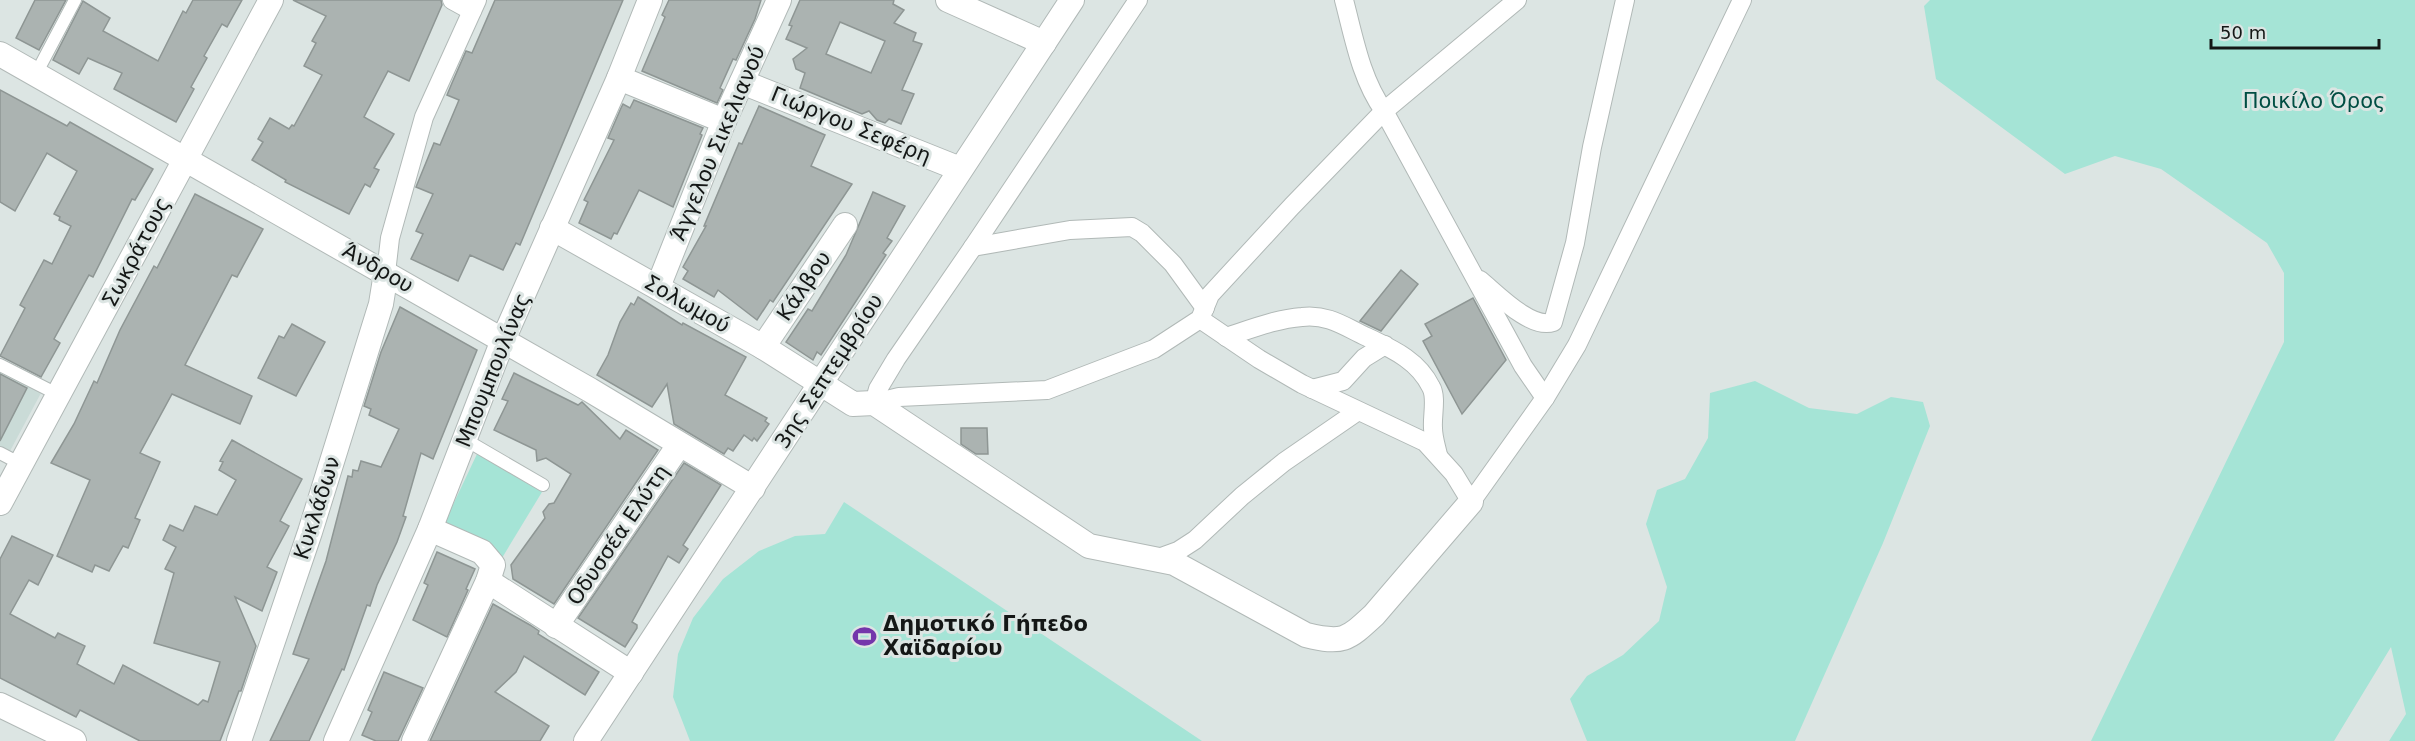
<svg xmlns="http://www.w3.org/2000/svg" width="2415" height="741" font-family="'DejaVu Sans',sans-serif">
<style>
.built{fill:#cadbd7}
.green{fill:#a5e4d6}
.building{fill:#abb3b1;stroke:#8e9694;stroke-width:1.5;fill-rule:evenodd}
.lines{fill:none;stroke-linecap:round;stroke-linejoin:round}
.service-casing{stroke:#b1b9b7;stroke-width:14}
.pedestrian-casing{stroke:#b1b9b7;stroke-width:20}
.minor-casing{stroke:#b1b9b7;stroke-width:26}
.service{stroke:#fff;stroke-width:12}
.pedestrian{stroke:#fff;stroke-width:18}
.minor{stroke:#fff;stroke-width:24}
.labels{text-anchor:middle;stroke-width:6;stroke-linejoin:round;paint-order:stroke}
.park-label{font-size:21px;fill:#004e43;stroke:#dce5e3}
.street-label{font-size:21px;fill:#141716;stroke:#dce5e3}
.poi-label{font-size:21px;font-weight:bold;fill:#141716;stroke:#dce5e3;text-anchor:start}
</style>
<rect width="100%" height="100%" fill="#dce5e3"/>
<path class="built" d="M0,372L41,393L10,451L0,446Z"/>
<g class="green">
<path d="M1930,0H2415V741H2389L2406,714L2391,647L2334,741H2091L2284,342V273L2267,243L2161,169L2115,156L2065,174L1936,79L1924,6Z"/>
<path d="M1755,381L1809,408L1857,414L1891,397L1923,402L1930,426L1883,543L1795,741H1587L1570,699L1587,676L1623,655L1659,621L1667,587L1646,524L1657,490L1685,479L1708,438L1710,393Z"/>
<path d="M477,454L542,492L502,558L442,528Z"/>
<path d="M844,502L1202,741H690L673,697L678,654L693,618L723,579L759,551L795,536L825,534Z"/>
</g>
<g class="building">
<path d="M35,0H66L39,50L16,38Z"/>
<path d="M193,0H242L227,27L222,24L204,56L207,58L191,87L194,89L176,122L114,89L122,73L88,58L79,74L53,60L83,1L110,18L103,31L158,61L183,11L186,13Z"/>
<path d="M293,0H441L442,5L409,81L388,71L364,117L394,134L374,168L379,170L370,187L365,184L349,214L285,182L286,180L252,160L263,142L258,139L270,118L289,129L292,125L294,126L322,75L304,66L316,43L312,41L326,16Z"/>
<path d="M495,0H623L520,245L516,243L503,270L470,255L458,281L411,259L423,234L416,231L433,194L416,187L434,143L440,145L459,100L447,95L452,83L466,51L472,53Z"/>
<path d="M669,0H761L755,19L736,60L733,59L720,88L723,90L717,103L642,71L665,17L662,15Z"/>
<path d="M800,0H894L893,4L904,10L894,23L916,33L913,41L922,44L902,90L914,94L901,124L889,119L885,123L877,120L869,111L862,114L800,88L805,73L796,69L793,59L807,48L786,39L792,26L789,25ZM840,22L885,41L871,73L826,54Z"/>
<path d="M0,90L67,126L70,122L153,169L135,200L132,199L93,277L89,275L54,339L60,343L41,377L0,356L25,308L20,305L44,260L52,264L71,226L59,220L60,217L54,214L77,171L47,153L15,211L0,202Z"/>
<path d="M634,100L703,128L700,134L702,135L673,207L639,190L617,234L614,233L611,239L579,223L588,202L584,200L614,140L608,138L621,108L623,104L630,108Z"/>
<path d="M759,106L825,135L811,166L852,184L773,302L770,300L757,320L718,290L714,297L683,279L688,271L683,267L706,226H704L739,143L742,144Z"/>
<path d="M873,192L905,206L887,238L892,241L883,253L886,255L821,355L817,352L813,360L786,342L808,309L812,311L846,255Z"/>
<path d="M195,194L263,229L237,277L232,275L185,365L252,396L240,424L172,394L140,453L160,462L135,518L140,520L128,548L123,546L109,571L95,565L92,572L57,556L90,480L51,463L74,424L94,381L97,383L120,330L154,266L157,268Z"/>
<path d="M1401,270L1418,284L1381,331L1360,321Z"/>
<path d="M638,297L682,325L683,323L746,357L725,395L767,418L765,421L769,424L757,441L754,438L752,441L744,435L733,451L728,448L724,454L674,424L667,384L652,407L597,375L608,355L620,322L631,303L634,305Z"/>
<path d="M1473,298L1506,360L1462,414L1423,341L1432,336L1425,324Z"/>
<path d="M400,307L477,350L433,459L421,453L403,516L406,517L397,542L377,585L370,606L367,605L344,670L342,669L309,741H270L309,659L293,654L326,561L348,476L352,477L353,470L358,471L361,461L381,467L399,429L369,415L371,409L364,406L381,352Z"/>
<path d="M292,324L325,342L296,396L258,378L279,336L284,338Z"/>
<path d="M514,373L578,405L582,402L620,439L626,430L658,450L554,604L513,579L511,565L545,518L543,512L549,504L554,503L571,474L546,458L537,461L536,450L494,430L508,401L502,399Z"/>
<path d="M0,374L27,388L0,441Z"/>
<path d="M961,428H987L988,454H976L961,444Z"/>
<path d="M232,440L302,479L280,521L289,526L267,567L277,572L262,611L235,597L256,646L241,691H239L220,741H140L80,710L76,717L0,678V559L12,536L53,555L38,585L29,580L10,614L55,638L58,633L85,646L77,664L114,684L123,665L198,705L203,700L208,702L220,662L154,643L174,573L165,569L176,547L163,540L170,525L183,531L195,506L217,515L236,480L219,470L223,462L220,461Z"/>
<path d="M684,463L721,485L683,545L688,549L679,563L668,556L632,622L637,625V628L625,647L578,618Z"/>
<path d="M437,552L475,569L466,589L468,590L447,637L413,620L428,585L424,583Z"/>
<path d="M493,604L530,625L539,631L538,634L599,672L585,695L524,656L516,672L495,692L549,726L540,741H430Z"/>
<path d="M384,672L423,688L398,741H376L362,735L372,712L368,710Z"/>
</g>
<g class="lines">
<defs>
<g id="service">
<path d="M36,74L75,0"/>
<path d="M0,365L59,395"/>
<path d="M464,439L543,485"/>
<path d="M0,453L21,464"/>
</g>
<g id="pedestrian">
<path d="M452,0L472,11"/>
<path d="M1138,0L973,247L896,359L878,389L874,403L899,397L1047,390L1154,349L1200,319L1210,295L1292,206L1384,111L1517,0"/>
<path d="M1344,0C1354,38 1361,79 1384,111L1523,366L1545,398"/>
<path d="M973,247L1070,230L1132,227L1142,233L1173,264L1205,308"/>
<path d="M386,273L390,238L424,117L477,0"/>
<path d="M1480,280C1496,293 1531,330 1553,322L1575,243L1592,147L1625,0"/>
<path d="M1200,319L1259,359L1302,384L1425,442L1454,474L1471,502L1545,398L1577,345L1742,0"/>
<path d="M1226,337C1251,329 1276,319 1302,317C1329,314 1345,327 1367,337C1392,349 1418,360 1431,387C1437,397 1432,416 1433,428C1433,437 1436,446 1438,455"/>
<path d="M1312,389L1343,381L1364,358L1385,345"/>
<path d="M1156,559L1178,551L1195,540L1242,496L1284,462L1358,411"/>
</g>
<g id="minor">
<path d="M948,0L1044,43"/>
<path d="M0,54L590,390L753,488"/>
<path d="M619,78L724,121"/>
<path d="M742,82L960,169"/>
<path d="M552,228L763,347L853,404L874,403L1089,546L1174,563L1306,635C1343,644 1347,640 1374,615L1471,502"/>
<path d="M658,287L724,121L779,0"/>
<path d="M763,347L845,225"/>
<path d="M0,503L271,0"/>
<path d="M488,581L631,673"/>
<path d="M556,626L679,445"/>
<path d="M0,705L74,741"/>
<path d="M239,741L310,532L381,304L386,273"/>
<path d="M336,741L430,529L503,340L619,78L650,0"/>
<path d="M414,741L488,581L493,565L482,552L430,529"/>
<path d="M586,741L1072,0"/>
</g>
</defs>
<use href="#service" class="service-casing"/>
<use href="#pedestrian" class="pedestrian-casing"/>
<use href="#minor" class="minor-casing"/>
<use href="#service" class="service"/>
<use href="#pedestrian" class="pedestrian"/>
<use href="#minor" class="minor"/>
</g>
<defs>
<symbol id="stadium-bare" viewBox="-9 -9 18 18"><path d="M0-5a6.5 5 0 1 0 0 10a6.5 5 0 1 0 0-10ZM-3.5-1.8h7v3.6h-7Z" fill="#7435ab" stroke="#dce5e3" stroke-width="2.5" paint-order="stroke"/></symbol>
</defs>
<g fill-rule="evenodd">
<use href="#stadium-bare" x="848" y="620" width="33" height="33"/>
</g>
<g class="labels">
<g class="park-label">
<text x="2314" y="108">Ποικίλο Όρος</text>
</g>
<g class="street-label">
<text transform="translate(851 125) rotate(22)" y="7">Γιώργου Σεφέρη</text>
<text transform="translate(718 143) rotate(-67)" y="7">Άγγελου Σικελιανού</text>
<text transform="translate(136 252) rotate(-62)" y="7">Σωκράτους</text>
<text transform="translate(378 268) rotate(30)" y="7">Άνδρου</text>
<text transform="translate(804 286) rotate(-56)" y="7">Κάλβου</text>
<text transform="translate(687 304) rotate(30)" y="7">Σολωμού</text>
<text transform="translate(493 370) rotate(-68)" y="7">Μπουμπουλίνας</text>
<text transform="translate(829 371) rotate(-57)" y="7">3ης Σεπτεμβρίου</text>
<text transform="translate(317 508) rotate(-72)" y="7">Κυκλάδων</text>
<text transform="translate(618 535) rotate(-56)" y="7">Οδυσσέα Ελύτη</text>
</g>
<g class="poi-label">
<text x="883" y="631">Δημοτικό Γήπεδο<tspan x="883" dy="24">Χαϊδαρίου</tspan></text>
</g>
</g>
<path d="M2211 39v9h168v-9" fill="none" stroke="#141716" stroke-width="3"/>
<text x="2220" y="39" font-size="18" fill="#141716" stroke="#dce5e3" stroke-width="4.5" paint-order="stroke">50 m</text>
</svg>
